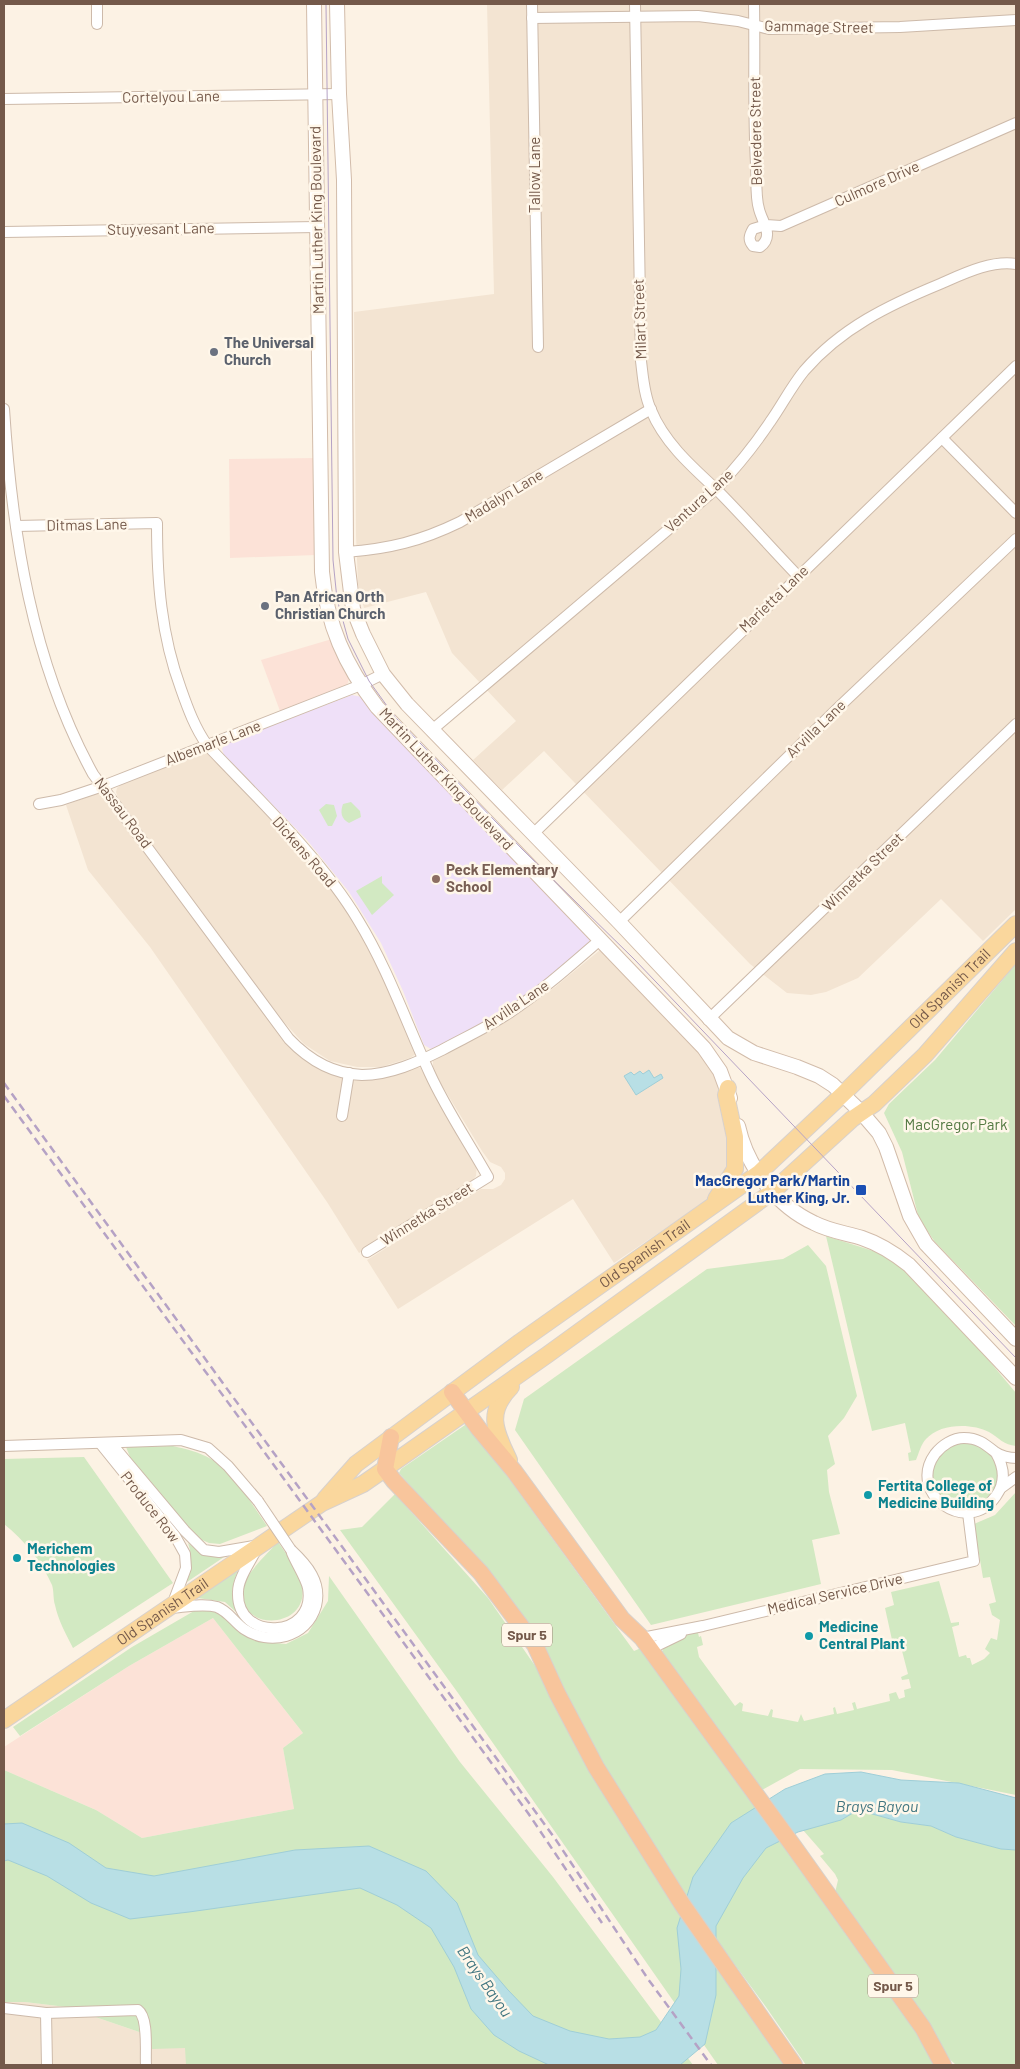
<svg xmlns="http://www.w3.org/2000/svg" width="1020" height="2069" font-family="Barlow,sans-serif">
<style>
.residential{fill:#f3e4d2}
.commercial{fill:#fce2d7}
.education{fill:#efe0f8}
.green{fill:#d2e9c2}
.water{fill:#b8dfe5;stroke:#9fced7}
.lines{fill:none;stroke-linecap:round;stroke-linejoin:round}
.minor-casing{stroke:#cdbaaa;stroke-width:12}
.secondary-casing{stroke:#d2bcaa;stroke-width:16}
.primary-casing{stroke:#d8d1cc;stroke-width:18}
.trunk-casing{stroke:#d8d1cc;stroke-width:18}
.minor{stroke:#fff;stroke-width:10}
.secondary{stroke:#fff;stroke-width:14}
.primary{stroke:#fad79d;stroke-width:16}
.trunk{stroke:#f8c59c;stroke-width:16}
.tram{stroke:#b5a2c5;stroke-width:1}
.rail{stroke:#b5a2c5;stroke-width:2.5;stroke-dasharray:8 5;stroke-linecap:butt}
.minor-bridge-casing{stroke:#cdbaaa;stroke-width:12;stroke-linecap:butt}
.minor-bridge{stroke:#fff;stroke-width:10}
.worship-dot{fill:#6b7280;stroke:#fff7ea;stroke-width:2}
.education-dot{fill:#8d6e63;stroke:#fff7ea;stroke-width:2}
.transit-dot{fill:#1a4fb4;stroke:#fff7ea;stroke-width:2}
.culture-dot{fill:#0f9aa8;stroke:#fff7ea;stroke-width:2}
.labels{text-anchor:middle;stroke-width:5;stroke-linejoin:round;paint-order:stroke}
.shield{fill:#fff7ea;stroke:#9e887a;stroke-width:1}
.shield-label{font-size:14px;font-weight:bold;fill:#74594a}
.street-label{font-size:15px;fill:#74594a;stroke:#fff7ea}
.worship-label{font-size:15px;font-weight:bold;fill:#5b616d;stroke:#fff7ea;text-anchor:start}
.education-label{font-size:15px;font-weight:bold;fill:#785e54;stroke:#fff7ea;text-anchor:start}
.park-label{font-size:15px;fill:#537942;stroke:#fff7ea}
.transit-label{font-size:15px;font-weight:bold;fill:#164399;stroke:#fff7ea;text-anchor:end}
.culture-label{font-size:15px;font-weight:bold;fill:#0d838f;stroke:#fff7ea;text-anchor:start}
.water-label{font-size:16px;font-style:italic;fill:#417680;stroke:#fff7ea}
</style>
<rect width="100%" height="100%" fill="#fcf2e4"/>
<g class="residential">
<path d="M487,4H1016V909L983,941L941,899L858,978L826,992L811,995L787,993L750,964L544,751L502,790L473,760L516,721L452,653L426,592L364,608L358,584L356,535L354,312L494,294Z"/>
<path d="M203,752L209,754L320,873L354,919L378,962L416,1054L410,1058L381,1067H357L330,1061L304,1044L283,1021L118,798L116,792L117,788L122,784Z"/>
<path d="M101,792L303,1057L379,1077L401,1073L416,1067L423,1068L477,1163L476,1176L471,1182L359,1253L327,1202L150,947L88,870L66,805Z"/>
<path d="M600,950L604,951L704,1054L720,1084L731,1160L709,1199L614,1263L573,1199L398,1309L367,1260L481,1189H493L501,1185L505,1179V1173L501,1167L490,1162L482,1151L435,1074L433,1067V1061L510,1019L555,987Z"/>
<path d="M4,2002H25L66,2007L186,2048V2065H4Z"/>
</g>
<g class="commercial">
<path d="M316,458V555L230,558L229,459Z"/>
<path d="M332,639L349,677L348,683L343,687L280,711L261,660Z"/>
<path d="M213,1618L303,1733L283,1748L294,1809L142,1838L96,1810L4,1770V1747L129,1666Z"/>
</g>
<path class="education" d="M352,695L362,697L588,935L590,940L587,945L538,987L516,1002L468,1032L431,1049L424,1045L403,991L381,943L349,892L307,840L224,755L222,749L226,743Z"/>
<g class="green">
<path d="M351,802L360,811L361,817L349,823C341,819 340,812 343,804Z"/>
<path d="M326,804L334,805L337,816L332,826H328L319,810Z"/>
<path d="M382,876V883L394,895L372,915L356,891Z"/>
<path d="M1016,964V1326L935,1242L919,1219L902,1152L884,1113L889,1104L935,1060Z"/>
<path d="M826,1236L886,1255L907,1271L976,1345L1016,1393V1446C1004,1445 999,1438 989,1432C972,1423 940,1423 926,1439C921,1444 919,1453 916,1460L909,1461L908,1453L911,1452L905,1423L872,1431Z"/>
<path d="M808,1245L826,1266L857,1396L844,1418L828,1436L835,1464L827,1470L829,1492L840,1534L812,1540L821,1584L651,1625L515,1430L524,1399L707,1269L783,1259Z"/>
<path d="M465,1425H470L634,1651L641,1648L907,2014L934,2065H806L766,2007L694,1909L601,1761L549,1661L442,1521L399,1473L401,1469Z"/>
<circle cx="965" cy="1476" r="33"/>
<path d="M173,1446C186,1449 199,1452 211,1459C235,1474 251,1503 267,1526L220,1544L209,1543L200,1539L193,1533L130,1457L126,1447Z"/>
<path d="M84,1457L173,1583L73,1648C66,1634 58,1620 55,1605C53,1599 54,1591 52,1585C42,1562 24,1540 4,1524V1459Z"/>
<path d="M1016,1492V1795L892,1770L800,1769L760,1791L661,1653L667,1643L696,1631L700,1633H698L699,1637L701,1636L703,1645L697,1647L699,1657L735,1706L740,1702L743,1704L742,1711L768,1716L771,1709L773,1710L772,1717L798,1722L801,1714L804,1721L834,1714L833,1708L835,1707L837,1714L854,1710L852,1703L855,1702L857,1709L890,1701L889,1694L896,1692L899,1699L905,1697L904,1690L911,1688L909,1679L902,1680L901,1677L908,1674L901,1647L894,1649L885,1608L894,1605L891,1592L939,1581L951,1623L959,1622V1625L952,1627L959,1657L966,1655L967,1658H970L972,1665L984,1659L990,1653L985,1649L991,1638L997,1640L1000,1620L992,1615L989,1604L996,1602L990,1577L983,1578L974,1524L995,1515Z"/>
<path d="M395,1494L488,1598L549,1686L623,1825L786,2065H718L458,1693L340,1530L362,1527Z"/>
<path d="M278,1542C287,1555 299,1571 302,1586C310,1628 241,1634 242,1591C242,1577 268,1553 278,1542Z"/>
<path d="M188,1543C200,1553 208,1555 224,1555V1557L187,1582C191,1567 193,1558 188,1543Z"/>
<path d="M236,1570H238C231,1588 231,1594 236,1612L225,1602L198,1598L197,1596Z"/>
<path d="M329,1576L460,1762L553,1877L693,2065H186L185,2048L152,2049L148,2035L66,2007L25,2002H4V1770L96,1810L142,1838L294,1809L283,1748L303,1733L213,1618L129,1666L20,1736L13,1727L132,1647L194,1611L209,1608L229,1617L241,1634L264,1642L286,1644L308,1633L328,1601Z"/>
<path d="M858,1810L901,1822L931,1826L956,1837L1001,1849L1016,1850V2065H956L944,2054L835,1893L838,1880L835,1874L820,1856L824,1854L803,1830L841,1820Z"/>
</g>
<g class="water">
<path d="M649,1070L654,1078L661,1074L663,1078L636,1095L624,1076L631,1072L634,1075L640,1071L643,1074Z"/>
<path d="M861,1772L901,1780L959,1783L1016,1798V1850L1001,1849L956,1837L931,1826L901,1822L858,1810L841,1820L798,1832L766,1848L743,1878L716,1926V1995L705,2044L680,2065H549L519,2051L494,2035L471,2009L454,1967L431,1928L397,1905L360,1888L189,1912L130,1919L91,1903L47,1876L8,1860L4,1861V1824L22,1823L69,1843L106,1868L154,1876L295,1850L369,1846L426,1871L457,1903L478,1955L508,1990L533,2016L570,2031L609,2039L640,2037L656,2030L679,1996L681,1969L677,1928L693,1877L731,1823L785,1789L825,1774Z"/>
</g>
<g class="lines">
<defs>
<g id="minor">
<path d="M532,4L538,347"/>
<path d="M635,4L641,361C643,377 644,395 651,410C664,442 691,466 716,489C744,517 770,547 798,576"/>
<path d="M754,4C755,57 753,110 756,164C757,178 755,196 759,209C762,222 775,236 760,247L753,246C748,240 749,236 753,229L766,225L781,226L1016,123"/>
<path d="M532,18L698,16L738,21L769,29L900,27L1016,20"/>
<path d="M97,24V4"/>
<path d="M4,99L339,94"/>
<path d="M4,232L317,227"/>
<path d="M4,409C12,534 32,663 93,774L289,1039C309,1060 333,1074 362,1075C390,1075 418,1062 442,1050C464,1038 488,1027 509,1013C542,991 571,965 601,939"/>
<path d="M942,438L1016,513"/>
<path d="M16,526L157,523C157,581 161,635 181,689C188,709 195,728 207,745C257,798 321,858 358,920C388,969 406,1022 430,1074C446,1109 469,1143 488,1177L367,1252"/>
<path d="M346,552C389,549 421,541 460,522L651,409"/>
<path d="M432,730L716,489C736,468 754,446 770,422C782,405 791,387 804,371C841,328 889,305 940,284C963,274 991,260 1016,264"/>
<path d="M39,804L61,800L103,786L361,685L383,674"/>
<path d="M533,834L1016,366"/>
<path d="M619,922L841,705L1016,539"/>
<path d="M708,1020L1016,724"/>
<path d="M342,1116L349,1073"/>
<path d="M100,1443L175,1536L185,1554L186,1568L171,1608C185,1607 203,1603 217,1607C228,1611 234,1622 244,1629C269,1646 307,1638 316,1606C322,1582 307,1565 291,1550"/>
<path d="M111,1443L185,1531L204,1550L219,1552L254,1546"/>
<path d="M4,1446L181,1440L208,1448L228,1466L258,1501"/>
<path d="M996,1453C1004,1467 1006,1482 996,1496C968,1537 906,1494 935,1454C942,1445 953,1438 964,1438C978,1438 985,1444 995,1452C1000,1456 1010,1458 1016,1458"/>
<path d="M1001,1488L1016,1477"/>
<path d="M256,1550C250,1563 238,1578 238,1592C236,1643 317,1639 308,1588C306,1578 296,1563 292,1553"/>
<path d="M642,1638L703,1626L974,1561L968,1513"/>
<path d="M650,1649L681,1634"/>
<path d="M4,2008L46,2013L138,2010C149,2018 145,2052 146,2065"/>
<path d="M46,2013L47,2065"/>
</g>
<g id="secondary">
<path d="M314,4L322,572C327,625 345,665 377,707L704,1048L720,1071L730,1098"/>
<path d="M337,4L339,94L344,180L346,552L353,609L363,634L383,674L407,704L619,922L728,1038L754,1053L797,1067L819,1076L833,1085L861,1112L879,1133L886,1147L910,1216L926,1244L1016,1339"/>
<path d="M738,1126C747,1167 777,1206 814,1223C829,1231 846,1233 862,1238C880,1244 894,1253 909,1265L1016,1378"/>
</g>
<g id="primary">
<path d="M716,1199L735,1169V1137L726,1095L728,1088"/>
<path d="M509,1460C496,1432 485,1413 511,1387"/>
<path id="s1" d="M325,1499L356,1464L520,1342L759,1173L843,1094L1016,924"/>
<path id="s2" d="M4,1720L322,1503L363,1484L376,1475L547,1355L772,1192L852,1119L874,1104L925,1055L1016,951"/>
</g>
<g id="trunk">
<path d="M452,1392L479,1429L514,1471L622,1619L642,1638L794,1847L923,2028L943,2065"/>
<path d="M391,1437L385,1469L394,1481L481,1573L535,1645L557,1693L596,1767L682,1904L794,2065"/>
</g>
</defs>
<use href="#minor" class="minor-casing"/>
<use href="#secondary" class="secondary-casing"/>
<use href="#primary" class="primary-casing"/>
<use href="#trunk" class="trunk-casing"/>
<use href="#minor" class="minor"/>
<use href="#secondary" class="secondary"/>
<use href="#primary" class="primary"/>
<use href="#trunk" class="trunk"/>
<path class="tram" d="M326,4L333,560L337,599L348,639L369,681L395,717L522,849L634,959L1016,1358"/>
<g class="rail">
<path d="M4,1083L556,1840L648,1979L711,2065"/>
<path d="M4,1096L528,1813L602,1923"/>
</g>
<defs>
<path id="minor-bridge" d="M258,1501L291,1550"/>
</defs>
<use href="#minor-bridge" class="minor-bridge-casing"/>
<use href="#minor-bridge" class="minor-bridge"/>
</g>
<g class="worship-dot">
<circle cx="214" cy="352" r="5"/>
<circle cx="265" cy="606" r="5"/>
</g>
<circle class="education-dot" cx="436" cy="879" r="5"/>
<rect class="transit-dot" x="855" y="1184" width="12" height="12" rx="2.5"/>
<g class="culture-dot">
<circle cx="868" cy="1495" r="5"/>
<circle cx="17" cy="1558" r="5"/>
<circle cx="809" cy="1636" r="5"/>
</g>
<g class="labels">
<g class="shield">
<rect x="502" y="1623.5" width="50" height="23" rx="4"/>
<rect x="868" y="1974.5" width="50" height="23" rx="4"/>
</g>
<g class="shield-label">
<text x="527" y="1640">Spur 5</text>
<text x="893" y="1991">Spur 5</text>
</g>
<g class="street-label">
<text transform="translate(819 27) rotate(1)" y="5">Gammage Street</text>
<text transform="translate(171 97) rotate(-1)" y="5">Cortelyou Lane</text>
<text transform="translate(756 131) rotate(-91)" y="5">Belvedere Street</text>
<text transform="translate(535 175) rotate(-90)" y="5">Tallow Lane</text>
<text transform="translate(877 184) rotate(-24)" y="5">Culmore Drive</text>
<text transform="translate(317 220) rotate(-91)" y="5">Martin Luther King Boulevard</text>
<text transform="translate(161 229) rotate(-1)" y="5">Stuyvesant Lane</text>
<text transform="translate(640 319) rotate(-92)" y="5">Milart Street</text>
<text transform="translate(504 496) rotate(-31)" y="5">Madalyn Lane</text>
<text transform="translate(699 501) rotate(-42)" y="5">Ventura Lane</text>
<text transform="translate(87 525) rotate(-1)" y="5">Ditmas Lane</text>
<text transform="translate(774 599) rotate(-44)" y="5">Marietta Lane</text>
<text transform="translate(816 729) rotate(-44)" y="5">Arvilla Lane</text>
<text transform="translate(213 743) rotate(-21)" y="5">Albemarle Lane</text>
<text transform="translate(446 779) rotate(47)" y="5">Martin Luther King Boulevard</text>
<text transform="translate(123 813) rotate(53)" y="5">Nassau Road</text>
<text transform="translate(304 852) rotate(49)" y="5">Dickens Road</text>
<text transform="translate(863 872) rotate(-44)" y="5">Winnetka Street</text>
<text dy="5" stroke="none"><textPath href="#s1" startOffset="809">Old Spanish Trail</textPath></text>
<text transform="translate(516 1005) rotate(-34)" y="5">Arvilla Lane</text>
<text transform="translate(427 1214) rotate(-32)" y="5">Winnetka Street</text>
<text dy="5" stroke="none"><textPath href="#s1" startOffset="404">Old Spanish Trail</textPath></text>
<text transform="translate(150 1507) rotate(52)" y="5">Produce Row</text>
<text transform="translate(835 1594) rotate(-13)" y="5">Medical Service Drive</text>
<text dy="5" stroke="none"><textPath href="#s2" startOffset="192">Old Spanish Trail</textPath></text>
</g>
<g class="worship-label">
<text x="224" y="348">The Universal<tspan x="224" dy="17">Church</tspan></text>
<text x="275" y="602">Pan African Orth<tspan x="275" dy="17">Christian Church</tspan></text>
</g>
<g class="education-label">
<text x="446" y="875">Peck Elementary<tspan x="446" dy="17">School</tspan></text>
</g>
<g class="park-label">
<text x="956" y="1130">MacGregor Park</text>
</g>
<g class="transit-label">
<text x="850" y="1186">MacGregor Park/Martin<tspan x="850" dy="17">Luther King, Jr.</tspan></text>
</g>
<g class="culture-label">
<text x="878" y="1491">Fertita College of<tspan x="878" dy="17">Medicine Building</tspan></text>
<text x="27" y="1554">Merichem<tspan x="27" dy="17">Technologies</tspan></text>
<text x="819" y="1632">Medicine<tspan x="819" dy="17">Central Plant</tspan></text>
</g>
<g class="water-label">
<text x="877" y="1812">Brays Bayou</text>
<text transform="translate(485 1981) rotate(55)" y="6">Brays Bayou</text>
</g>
</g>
<rect width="1020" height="2069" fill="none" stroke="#74594a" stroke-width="10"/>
</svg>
